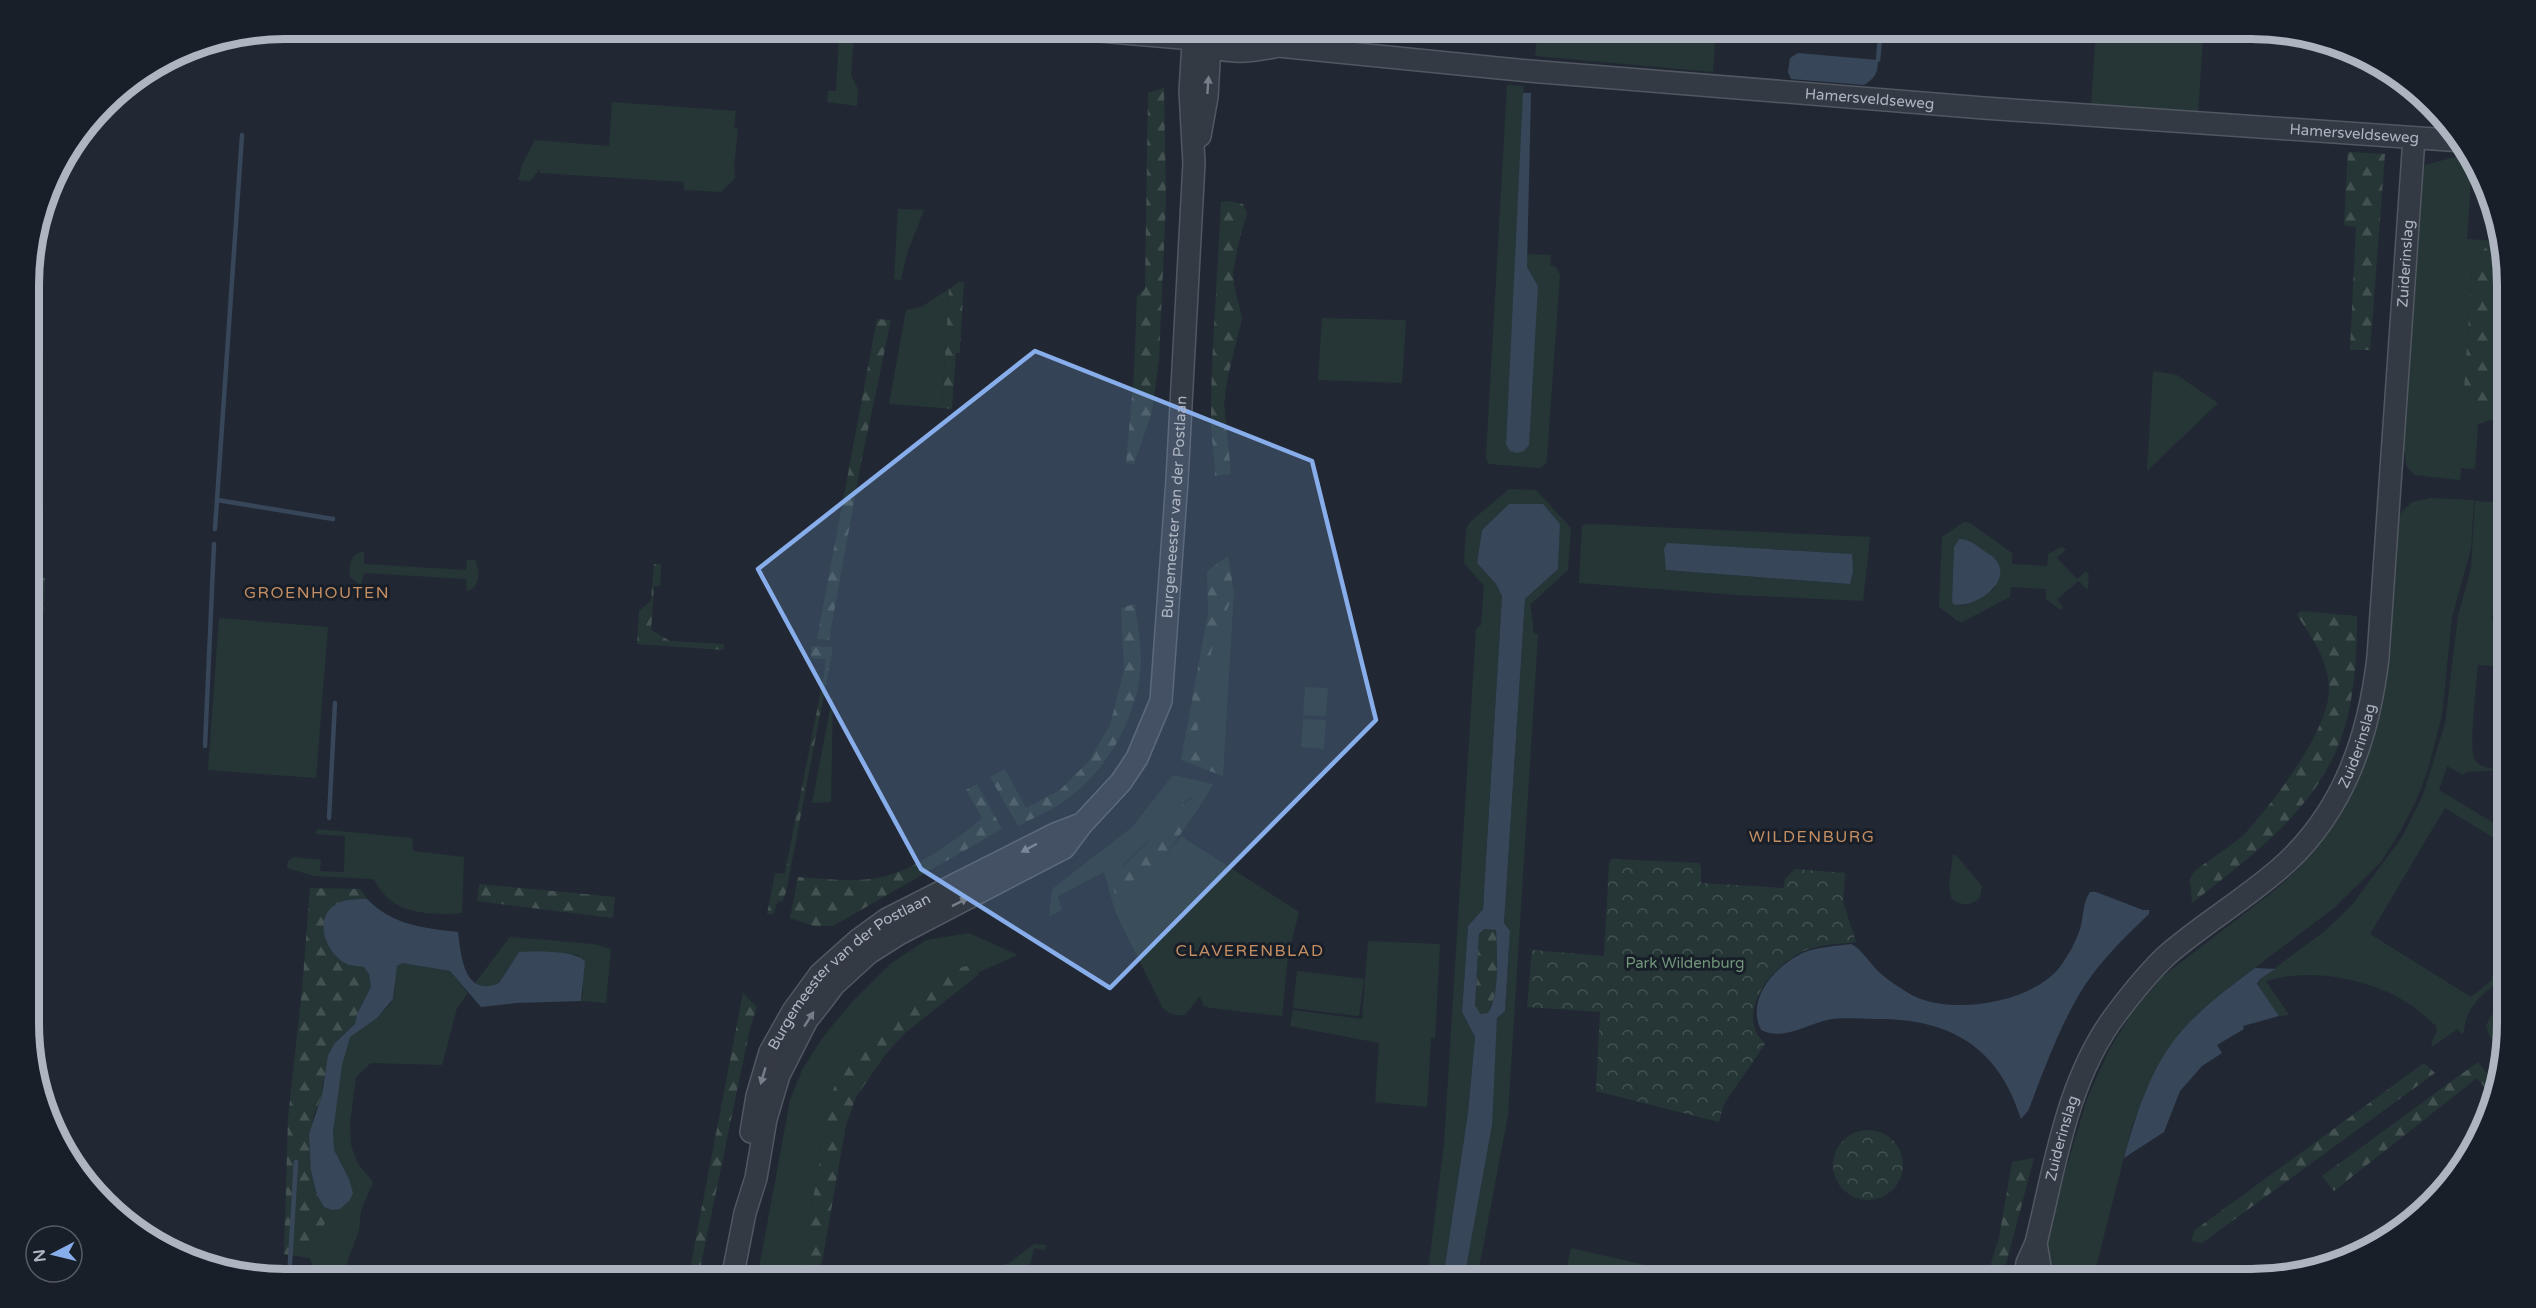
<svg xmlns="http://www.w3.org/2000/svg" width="2536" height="1308" font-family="'Varela Round',sans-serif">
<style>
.grass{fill:#263636;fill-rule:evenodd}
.forest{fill:url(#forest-firs)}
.park{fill:url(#park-crowns)}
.water{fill:#38465a;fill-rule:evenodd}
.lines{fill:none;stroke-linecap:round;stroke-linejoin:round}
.stream{stroke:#38465a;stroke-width:4.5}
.minor-casing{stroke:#515862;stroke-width:24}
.minor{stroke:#343a44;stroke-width:21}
.oneway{fill:#777e89}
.marked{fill:#88adeb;fill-opacity:0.2;stroke:#88adeb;stroke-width:4.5;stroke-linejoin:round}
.labels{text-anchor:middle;stroke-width:6;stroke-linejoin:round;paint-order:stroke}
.street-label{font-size:15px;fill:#aeb5c1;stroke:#191f28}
.park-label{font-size:15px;fill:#709479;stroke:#191f28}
.neighbourhood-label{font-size:16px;letter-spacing:1.5px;fill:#c68f63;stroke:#191f28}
.rim{fill:none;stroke:#aeb5c1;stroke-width:8}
</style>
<defs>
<pattern id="forest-firs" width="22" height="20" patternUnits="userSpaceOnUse" patternTransform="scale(1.5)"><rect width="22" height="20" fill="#263636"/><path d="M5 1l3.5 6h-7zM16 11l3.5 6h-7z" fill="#435151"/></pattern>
<pattern id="park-crowns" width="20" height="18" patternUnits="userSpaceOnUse" patternTransform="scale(1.5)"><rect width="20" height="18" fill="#263636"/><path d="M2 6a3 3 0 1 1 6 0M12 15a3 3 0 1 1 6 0" fill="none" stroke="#435151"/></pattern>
</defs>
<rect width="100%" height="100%" fill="#212833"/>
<g class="grass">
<path d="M1538,28L1716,29L1713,72L1535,56Z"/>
<path d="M2096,29H2166L2165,32L2203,39L2198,114L2091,107Z"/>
<path d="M828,30L854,32L851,75L858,89L857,106L827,102L828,91H836L839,38L827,37Z"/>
<path d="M1507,85L1524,86L1506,444L1538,286L1527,267V254L1551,255L1550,265L1556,267L1560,275L1547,457L1546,464L1540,468L1489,464L1486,457Z"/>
<path d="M612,102L736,111L734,128H738L734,166L735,178L721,192L684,190V182L540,173V169L530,181L518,180L522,165L535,140L609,146Z"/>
<path d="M2462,155H2469L2472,164L2467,239L2495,241L2484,249L2472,268L2464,389L2478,424L2475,469L2461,468L2460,480L2415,475L2406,466L2405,453L2400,452L2422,171L2425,165Z"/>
<path d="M898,209L924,210L907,253L901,280L894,279Z"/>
<path d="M949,289L942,408L889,404L906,310L921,307Z"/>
<path d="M1322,318L1406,320L1402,383L1318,380Z"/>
<path d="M2153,371L2177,375L2218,403L2147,471Z"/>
<path d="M1509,489L1536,490L1571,528L1568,570L1531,604C1530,614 1534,620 1533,632L1538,635L1508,1115L1477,1279H1464L1491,1125L1497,1018L1505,1011L1510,931L1504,923L1525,599L1558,569L1560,524L1510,504L1482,530L1477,563L1496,584L1502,596L1483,909L1468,926L1462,1012L1475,1037L1468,1113L1443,1279H1427L1444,1144L1476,629L1481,625L1484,586L1464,563L1466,530L1469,523Z"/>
<path d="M2431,498L2474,500L2471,549L2452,617L2442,715L2428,769L2416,801L2401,830L2381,862L2334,908L2223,992L2196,1016L2147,1088L2132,1126L2093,1279H2046V1236L2087,1099L2109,1050L2132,1013L2163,976L2274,891L2297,870L2342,806L2398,516L2412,502Z"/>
<path d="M2475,501L2506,503V560H2497L2492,621L2502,622L2501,656H2506L2507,667L2478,665C2477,681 2468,750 2475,760C2481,768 2491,770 2501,768L2502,770L2466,772L2464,775L2447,766L2439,790L2507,831V846L2445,808L2370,934L2471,997L2491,981L2493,973L2504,975L2507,962V976C2486,992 2466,1003 2464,1032L2461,1034L2458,1029L2433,1046L2431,1043L2437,1031L2436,1026C2428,1019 2420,1011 2411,1005C2370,978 2312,967 2266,981L2289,1015L2279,1016L2258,986L2260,979L2325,931L2352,905L2402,837L2423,795L2445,724L2458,616L2471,568Z"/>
<path d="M1964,522L1970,523L2012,553V564L2047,566L2048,554L2061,547L2066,549L2057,558L2077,579L2086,571L2089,575L2088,588L2086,589L2079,581L2057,599L2063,608L2061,610L2046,599V589L2011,587L2010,597L1962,622L1956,620L1939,607L1942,537ZM1957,541L1973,543L1996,560L1999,568L1994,589L1963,606L1953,604L1952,601L1954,547Z"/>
<path d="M1591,524L1870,537L1863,601L1738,595L1579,583L1582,525ZM1774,549L1852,554L1850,584L1666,570Z"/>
<path d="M364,552V564L466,570L467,560H475C481,571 480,588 467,591L466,579L364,573L361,585L350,577C349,565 350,553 364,552Z"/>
<path d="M1234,592L1224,760L1195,745L1212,649Z"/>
<path d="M219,618L328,627L316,778L208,770Z"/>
<path d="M1305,687L1328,688L1326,716L1303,715Z"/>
<path d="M833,694L831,802L812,803Z"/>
<path d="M1303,719L1326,720L1324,749L1301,747Z"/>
<path d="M1173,775L1213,784L1204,800L1199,795L1187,800L1156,834L1121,866L1165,856L1181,836L1299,912L1288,956L1282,1016L1210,1008L1203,1005L1200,996L1185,1015C1174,1016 1169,1014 1162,1007L1115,911L1104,872L1058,896L1062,910L1049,917L1052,889L1132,827Z"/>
<path d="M317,829L412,838L413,851L464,857L462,913C439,915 406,915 388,898C382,893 378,885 373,879L314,876L287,868L288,861L294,857L321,860L320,871L344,872L345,836L316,834Z"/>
<path d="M1953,855H1956L1982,886L1980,897C1971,907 1961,906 1951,898L1949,886Z"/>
<path d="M969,933L1018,955L979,972L973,965C953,966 929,983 913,996C874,1025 835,1067 825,1116C821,1132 821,1150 819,1166C812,1204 805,1242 798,1279H757L790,1100L802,1070L823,1037L852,1002L890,964L926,940Z"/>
<path d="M510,937L593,944L611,949L606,1003L581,1001L583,993L579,955L519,952L499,983C490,987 482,990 475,983Z"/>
<path d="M1368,941L1440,944L1435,1038H1431L1427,1107L1375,1102L1379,1043L1290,1026L1293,1010L1362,1019Z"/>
<path d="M401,963L450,971L468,993L457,1008L442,1065L371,1063L356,1077L350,1123L351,1145L358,1164L373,1182L361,1210L359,1230L346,1265L315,1273L310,1258L309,1239L323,1227L332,1210L340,1208L349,1179C344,1170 338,1160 334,1151C330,1136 342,1049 350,1037C360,1024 382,1018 392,1001C399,989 388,972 401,963Z"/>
<path d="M1297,971L1364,979L1359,1016L1293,1008Z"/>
<path d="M2507,1001V1019L2496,1029L2499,1033L2506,1031L2503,1042L2498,1046L2489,1035L2486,1025L2493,1013Z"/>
<path d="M1034,1244L1046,1245L1045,1250L1034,1248L1030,1265L1041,1267L1040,1273L1029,1271L1028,1279H1002L1004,1264H1008Z"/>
<path d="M1571,1248L1654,1267L1651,1279H1564Z"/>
</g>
<g class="forest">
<path d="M1164,88L1166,202L1159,359L1152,412L1134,464L1126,463L1134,374L1137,296L1145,289L1148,93Z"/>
<path d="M2348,152L2385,154L2370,350H2350L2356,227L2344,225Z"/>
<path d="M1228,201L1243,204L1247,213L1239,241L1233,272L1234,286L1242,318L1228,376L1224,402L1231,474L1215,476C1215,457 1211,439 1211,420C1211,348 1218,275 1221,202Z"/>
<path d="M2495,241H2501L2505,252V272L2502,273L2494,419L2478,424L2464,389L2472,268L2484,249Z"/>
<path d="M959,282H964L960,347V353H956L952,409L942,408L949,289Z"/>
<path d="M877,319L891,320L861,463L829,640L817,639Z"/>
<path d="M1228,556L1234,592L1212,649L1195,745L1224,760L1223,776L1181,760L1208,613L1207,571Z"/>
<path d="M654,564H661L660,586H654L651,630L670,641L724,644L723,650L637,644L639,611L651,601Z"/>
<path d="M30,578H45L43,620L30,619Z"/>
<path d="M1135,604C1137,622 1141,642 1141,660C1140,714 1108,771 1063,802C1050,811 1033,818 1018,826L990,777L1005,769L1026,808L1060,790L1089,761L1110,725L1124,670L1121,608Z"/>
<path d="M2300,611L2357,616C2357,652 2355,692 2345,726C2322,806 2254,854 2192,903L2190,879L2194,872C2209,859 2236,844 2248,830C2275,800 2333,725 2329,685C2326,656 2312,638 2297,615Z"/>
<path d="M811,646L833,647L786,892L782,902L778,901L773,914H767L775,874L785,873L824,675L826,659L811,658Z"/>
<path d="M977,784L1002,829L833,926H814L790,918L798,877C826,879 854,883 882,877C912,871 959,839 982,818L966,790Z"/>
<path d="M1199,795L1204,800L1165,856L1115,894L1112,878C1125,862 1141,850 1155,835C1170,820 1179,803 1199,795Z"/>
<path d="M479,884L615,897L613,918L477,901Z"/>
<path d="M310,888L360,889L367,899L351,900L348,964L364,967L369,974L371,987L357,1014L355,1024L335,1043L322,1086V1095L313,1117L311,1171L317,1195L324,1207L332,1210L323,1227L309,1239L310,1258L284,1254L288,1119L302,990Z"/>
<path d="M1484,929L1496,930C1497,952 1500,995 1488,1013L1480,1014L1475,1006L1479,934Z"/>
<path d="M974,965L979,974L905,1033L885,1055L856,1097L846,1125L819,1279H798C805,1242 812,1204 819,1166C821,1150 821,1132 825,1116C835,1066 874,1025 913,996C929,983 953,966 974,965Z"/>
<path d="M743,993L757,1007L750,1028L698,1279H631L625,1269H690Z"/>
<path d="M2478,1062L2494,1083L2491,1095L2477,1078L2334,1191L2322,1176Z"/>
<path d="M2424,1063L2435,1073L2202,1243L2191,1241L2195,1230Z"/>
<path d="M2034,1158L2002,1279H1986L1999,1238L2012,1162Z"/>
</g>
<g class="park">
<path d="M1612,859L1699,863L1701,868V883L1784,888L1785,879L1795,869L1845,873L1843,902L1856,942C1841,944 1821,944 1806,950C1779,961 1745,997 1755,1029C1756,1034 1762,1040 1765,1044L1724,1104L1719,1122L1596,1091L1600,1012L1527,1007L1532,950L1604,956L1609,863Z"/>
<circle cx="1868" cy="1165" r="35"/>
</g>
<g class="water">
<path d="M1798,53L1878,60C1878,73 1875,78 1864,85L1791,79L1788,72L1790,58Z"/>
<path d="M1523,93H1531L1527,267L1538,286L1529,445L1524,451L1517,453L1510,451L1506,444Z"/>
<path d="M1509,504H1543L1560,524L1558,569L1525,599L1504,923L1510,931L1505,1011L1497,1018L1492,1125L1464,1279H1443L1468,1113L1475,1037L1462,1012L1468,926L1483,909L1502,596L1496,584L1477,563L1482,530ZM1484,929L1496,930C1497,951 1500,996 1488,1013L1480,1014L1475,1006L1479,934Z"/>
<path d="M1959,539C1967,539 1974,543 1980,548C1985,552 1992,555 1996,560C2014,583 1972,610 1953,604L1952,601L1954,547Z"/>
<path d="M1667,543L1852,554L1853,571L1850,584L1666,570L1664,549Z"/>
<path d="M2090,892H2096L2143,910H2149V914C2126,936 2102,959 2085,985C2060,1024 2045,1068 2028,1111L2021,1119C1998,1045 1948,1018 1874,1019C1859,1019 1842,1017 1827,1020C1805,1025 1783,1041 1761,1030C1745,998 1777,964 1805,952C1819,947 1836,946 1851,944C1863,950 1870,964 1880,973C1889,981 1900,988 1910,994C1950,1017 2036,1003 2062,964C2069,954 2075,943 2079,932C2084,919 2082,903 2090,892Z"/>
<path d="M367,899C392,925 423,928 458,932C461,956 464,998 499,983L519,952C535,951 574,950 585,961L581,1001L516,1003L481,1007L450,971L402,963L397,966L393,999L377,1018L350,1037L342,1065L333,1132L334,1150L349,1179L353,1193L350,1200L340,1209L332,1210L324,1207L317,1195L311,1171L309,1134L322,1095L328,1055L335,1043L355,1024L357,1014L371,987L369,974L364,967C359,966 353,966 349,965C326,956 311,917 338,903C346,899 358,899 367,899Z"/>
<path d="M2255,968L2275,969L2260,979L2257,984L2279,1016L2243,1026L2244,1029L2217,1045L2222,1053L2202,1066L2180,1091L2164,1132L2124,1158C2135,1117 2149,1073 2175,1039C2197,1011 2227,989 2255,968Z"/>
</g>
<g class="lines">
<g class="stream">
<path d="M1878,60L1881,28"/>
<path d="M217,500L333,519"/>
<path d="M215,529L242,135"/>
<path d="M205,746L214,544"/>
<path d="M329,818L335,703"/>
<path d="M289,1279L296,1162"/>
</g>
<defs>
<g id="minor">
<path id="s1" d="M1065,28L1193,39C1221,55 1248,53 1278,46L1529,71L1984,108L2463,141"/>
<path d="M1198,37C1224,27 1253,35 1278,46"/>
<path d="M1200,136L1207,97L1211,28"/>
<path id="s2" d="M751,1132L757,1096L770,1052L793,1011L820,974L858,940L887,919L1055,834L1081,824"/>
<path d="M2036,1243L2042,1279"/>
<path id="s3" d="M732,1279L745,1213L756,1178L766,1119L779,1075L807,1020L822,1001L834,985L869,953L899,934L1064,848L1082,824L1121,782L1137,758L1161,701L1177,480L1194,163L1190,91L1194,28"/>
<path id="s4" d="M2025,1279L2027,1263L2036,1243C2055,1166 2067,1078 2117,1013C2132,993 2149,972 2167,955C2205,922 2249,897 2286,863C2345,808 2369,735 2378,657L2414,138"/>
</g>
</defs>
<use href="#minor" class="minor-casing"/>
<use href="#minor" class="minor"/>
</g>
<defs><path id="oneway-solid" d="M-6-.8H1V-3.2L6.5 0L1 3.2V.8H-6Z" transform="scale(1.5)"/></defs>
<g class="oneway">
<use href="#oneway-solid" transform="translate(1208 85) rotate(-86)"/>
<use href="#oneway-solid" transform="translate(1029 848) rotate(152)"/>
<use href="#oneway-solid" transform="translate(960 902) rotate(-27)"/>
<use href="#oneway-solid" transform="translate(809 1019) rotate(-57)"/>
<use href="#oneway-solid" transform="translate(763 1076) rotate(106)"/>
</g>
<path class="marked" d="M1035,351L1312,461L1376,720L1110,988L921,869L758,569Z"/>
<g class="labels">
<g class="street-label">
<text dy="5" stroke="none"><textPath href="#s1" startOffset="810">Hamersveldseweg</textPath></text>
<text dy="5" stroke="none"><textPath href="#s1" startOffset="1296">Hamersveldseweg</textPath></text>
<text dy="5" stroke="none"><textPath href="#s4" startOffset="1136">Zuiderinslag</textPath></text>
<text dy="5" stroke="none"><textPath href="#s3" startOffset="957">Burgemeester van der Postlaan</textPath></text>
<text dy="5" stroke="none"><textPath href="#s4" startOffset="650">Zuiderinslag</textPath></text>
<text dy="5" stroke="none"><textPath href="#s2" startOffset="198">Burgemeester van der Postlaan</textPath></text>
<text dy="5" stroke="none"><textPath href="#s4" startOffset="146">Zuiderinslag</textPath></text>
</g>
<g class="park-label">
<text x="1685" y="968">Park Wildenburg</text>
</g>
<g class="neighbourhood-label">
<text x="317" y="598">GROENHOUTEN</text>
<text x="1812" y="842">WILDENBURG</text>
<text x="1250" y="956">CLAVERENBLAD</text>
</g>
</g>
<path d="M0 0H2536V1308H0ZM285 39H2251A246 246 0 0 1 2497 285V1023A246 246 0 0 1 2251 1269H285A246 246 0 0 1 39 1023V285A246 246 0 0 1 285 39Z" fill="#191f28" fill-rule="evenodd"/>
<path class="rim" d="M285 39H2251A246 246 0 0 1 2497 285V1023A246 246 0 0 1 2251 1269H285A246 246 0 0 1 39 1023V285A246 246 0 0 1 285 39Z"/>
<g transform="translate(54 1254) rotate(263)"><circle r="28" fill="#191f28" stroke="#555b65" stroke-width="1.5"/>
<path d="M0-4.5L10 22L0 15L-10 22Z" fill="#88adeb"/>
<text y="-9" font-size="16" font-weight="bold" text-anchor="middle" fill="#aeb5c1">N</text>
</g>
</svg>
